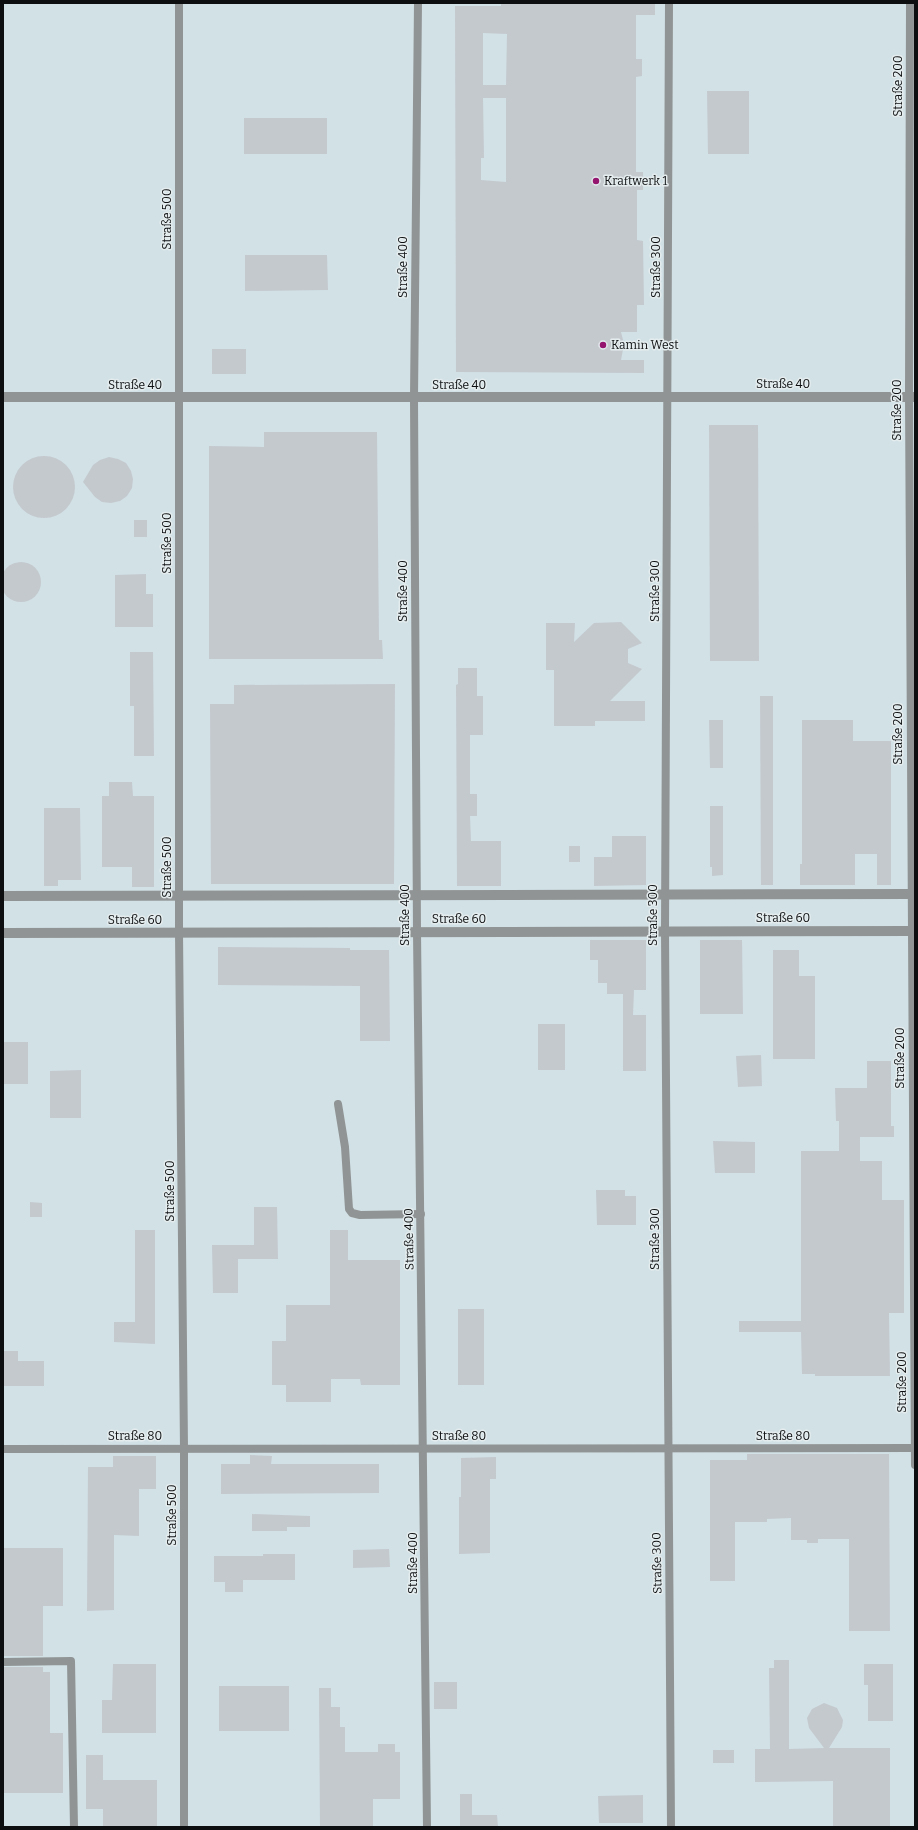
<svg xmlns="http://www.w3.org/2000/svg" width="918" height="1830" font-family="Bitter,serif">
<style>
.built{fill:#d1e1e6}
.building{fill:#c4c9ce;fill-rule:evenodd}
.lines{fill:none;stroke-linecap:round;stroke-linejoin:round}
.service{stroke:#919494;stroke-width:8}
.minor{stroke:#919494;stroke-width:10}
.poi-dot{fill:#94156e;stroke:#e4ecee;stroke-width:1.5}
.labels{text-anchor:middle;stroke-width:3;stroke-linejoin:round;paint-order:stroke}
.street-label{font-size:12px;fill:#0c0e0f;stroke:#e4ecee}
.poi-label{font-size:12px;fill:#0c0e0f;stroke:#e4ecee;text-anchor:start}
</style>
<rect width="100%" height="100%" fill="#e4ecee"/>
<rect class="built" x="3" y="3" width="912" height="1824"/>
<g class="building">
<path d="M501,3H655V15H636V59H642V76L636,77V172H643V190H637V240L643,241L644,305H637V332H621L624,344L621,360H644V373L456,372L455,6H501ZM483,33L507,34L506,85H483ZM483,98H506V182L481,180V158H484Z"/>
<path d="M707,91H749V154H708Z"/>
<rect x="244" y="118" width="83" height="36"/>
<path d="M245,255H327L328,290L245,291Z"/>
<rect x="212" y="349" width="34" height="25"/>
<path d="M709,425H758L759,661H710Z"/>
<path d="M264,432H377L379,640H382L383,659H209V446L264,447Z"/>
<circle cx="44" cy="487" r="31"/>
<path d="M109,457L118,459L126,463L131,471L133,479L132,488L127,496L120,501L111,503L102,502L95,497L83,482L93,465L100,460Z"/>
<rect x="134" y="520" width="13" height="17"/>
<circle cx="21" cy="582" r="20"/>
<path d="M146,574V594H153V627H115V575Z"/>
<path d="M621,622L642,643L628,649V663L642,669L610,701H645V721H595V726H554V670H546V623H575L574,642L594,623Z"/>
<path d="M130,652H153L154,756H134V706H130Z"/>
<path d="M458,668H477V696H483V735H470V794H477V816H470L471,841H501V886H457L456,685L458,684Z"/>
<path d="M395,684L394,884H211L210,704H234V685Z"/>
<path d="M760,696H773V885H761Z"/>
<path d="M709,720H723V768H710Z"/>
<path d="M802,720H853V741H891V885H877V854H855V885H800V864H802Z"/>
<path d="M109,782H132L133,796H154V887H132V867H102V796H109Z"/>
<path d="M710,806H723V875L712,876V867H710Z"/>
<path d="M44,808H80L81,880H58V886H44Z"/>
<path d="M612,836H646V885L594,886V857H612Z"/>
<rect x="569" y="846" width="11" height="16"/>
<path d="M590,940H646V990H634L633,1015H646V1071H623V994H607V983H598V960H590Z"/>
<path d="M700,940H742L743,1014H700Z"/>
<path d="M218,947L350,948V950H389L390,1041H360V986L218,985Z"/>
<path d="M773,950H799V976H815V1059H773Z"/>
<rect x="538" y="1024" width="27" height="46"/>
<rect x="3" y="1042" width="25" height="42"/>
<path d="M761,1055L762,1086L738,1087L736,1056Z"/>
<path d="M867,1061H891V1126H894V1137H860V1161H882V1200H904V1313H889L890,1376H815V1374H802L801,1332H739V1321H801V1151H839V1121H836L835,1088H867Z"/>
<path d="M81,1070V1118H50V1071Z"/>
<path d="M713,1141L755,1142V1173H715Z"/>
<path d="M596,1190H625V1196H636V1225H597Z"/>
<path d="M30,1202L42,1203V1217H30Z"/>
<path d="M254,1207H277L278,1259H238V1293H213L212,1245H254Z"/>
<path d="M135,1230H155V1344L114,1342V1322H135Z"/>
<path d="M330,1230H348V1260H400V1385H361L360,1379H331V1402H286V1385H272V1341H286V1305H330Z"/>
<rect x="458" y="1309" width="26" height="76"/>
<path d="M3,1351H18V1361H44V1386H3Z"/>
<path d="M747,1454H889L890,1631H849V1539H818V1543H807V1540H791V1518L767,1519V1522H735V1581H710V1460H747Z"/>
<path d="M250,1455L272,1456L271,1464H379V1493L221,1494V1464H250Z"/>
<path d="M113,1456H156V1489H139V1536L114,1535V1610L87,1611L88,1467H113Z"/>
<path d="M496,1457V1479H490V1553L459,1554V1497H461V1458Z"/>
<path d="M252,1514L310,1516V1527H287V1531H252Z"/>
<path d="M3,1548H63V1606H43V1656H3Z"/>
<path d="M389,1549L390,1567L353,1568V1550Z"/>
<path d="M263,1554H295V1580H243V1592H225V1582H214V1556H263Z"/>
<path d="M774,1660H789V1749L824,1748L809,1728L807,1718L812,1709L824,1703L837,1708L843,1720L842,1727L829,1748H890V1827H833V1781L755,1782V1749H770L769,1668H774Z"/>
<path d="M113,1664H156V1733H102V1700H112Z"/>
<path d="M864,1664H893V1721H868V1685H864Z"/>
<path d="M3,1667H43V1672H50V1733H63V1793H3Z"/>
<rect x="434" y="1682" width="23" height="27"/>
<rect x="219" y="1686" width="70" height="45"/>
<path d="M319,1688H331V1707H340V1727H345V1752H378V1744H395V1752H400V1799H373V1827H320Z"/>
<rect x="713" y="1750" width="21" height="13"/>
<path d="M86,1755H103V1780H157V1827H103V1809H86Z"/>
<path d="M460,1794H472V1815H497L498,1827H460Z"/>
<path d="M643,1795V1823H599L598,1796Z"/>
</g>
<g class="lines">
<g class="service">
<path d="M179,3V933L184,1448V1827"/>
<path d="M418,3L414,398L417,932L427,1827"/>
<path d="M669,3L665,931L671,1827"/>
<path d="M910,3L909,397L915,1465"/>
<path d="M338,1104L345,1147L349,1209L352,1213L360,1215L421,1214"/>
<path d="M3,1449L915,1448"/>
<path d="M3,1662L71,1661L74,1827"/>
</g>
<g class="minor">
<path d="M3,397H915"/>
<path d="M3,896L915,894"/>
<path d="M3,933L915,931"/>
</g>
</g>
<g class="poi-dot">
<circle cx="596" cy="181" r="4"/>
<circle cx="603" cy="345" r="4"/>
</g>
<g class="labels">
<g class="street-label">
<text transform="translate(898 86) rotate(-90)" y="4">Straße 200</text>
<text transform="translate(167 219) rotate(-90)" y="4">Straße 500</text>
<text transform="translate(403 267) rotate(-90)" y="4">Straße 400</text>
<text transform="translate(656 267) rotate(-90)" y="4">Straße 300</text>
<text x="783" y="388">Straße 40</text>
<text x="135" y="389">Straße 40</text>
<text x="459" y="389">Straße 40</text>
<text transform="translate(897 410) rotate(-90)" y="4">Straße 200</text>
<text transform="translate(167 543) rotate(-90)" y="4">Straße 500</text>
<text transform="translate(403 591) rotate(-90)" y="4">Straße 400</text>
<text transform="translate(655 591) rotate(-90)" y="4">Straße 300</text>
<text transform="translate(898 734) rotate(-90)" y="4">Straße 200</text>
<text transform="translate(167 867) rotate(-90)" y="4">Straße 500</text>
<text transform="translate(405 915) rotate(-90)" y="4">Straße 400</text>
<text transform="translate(653 915) rotate(-90)" y="4">Straße 300</text>
<text x="783" y="922">Straße 60</text>
<text x="459" y="923">Straße 60</text>
<text x="135" y="924">Straße 60</text>
<text transform="translate(900 1058) rotate(-90)" y="4">Straße 200</text>
<text transform="translate(170 1191) rotate(-90)" y="4">Straße 500</text>
<text transform="translate(409 1239) rotate(-91)" y="4">Straße 400</text>
<text transform="translate(655 1239) rotate(-90)" y="4">Straße 300</text>
<text transform="translate(902 1382) rotate(-90)" y="4">Straße 200</text>
<text x="135" y="1440">Straße 80</text>
<text x="459" y="1440">Straße 80</text>
<text x="783" y="1440">Straße 80</text>
<text transform="translate(172 1515) rotate(-90)" y="4">Straße 500</text>
<text transform="translate(413 1563) rotate(-90)" y="4">Straße 400</text>
<text transform="translate(657 1563) rotate(-91)" y="4">Straße 300</text>
</g>
<g class="poi-label">
<text x="604" y="185">Kraftwerk 1</text>
<text x="611" y="349">Kamin West</text>
</g>
</g>
<rect width="918" height="1830" fill="none" stroke="#0c0e0f" stroke-width="8"/>
</svg>
